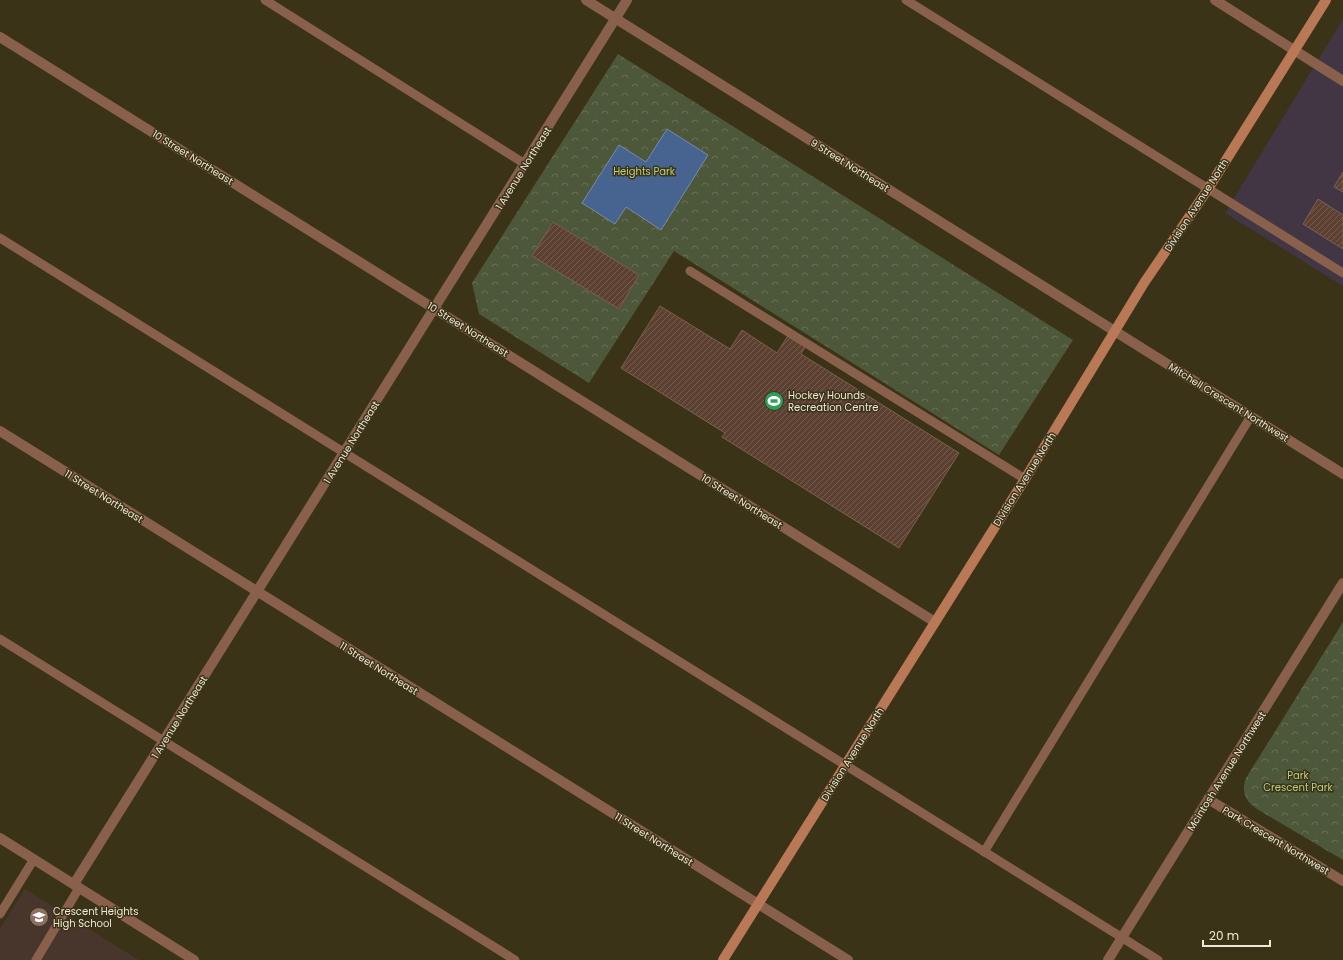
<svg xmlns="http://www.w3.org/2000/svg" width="1343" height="960" font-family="Poppins,sans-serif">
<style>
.commercial{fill:#423644}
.education{fill:#48362d}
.park{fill:url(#park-crowns)}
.water{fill:#47638f;stroke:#798ba5}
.building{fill:url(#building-hatch);stroke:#7c5f50}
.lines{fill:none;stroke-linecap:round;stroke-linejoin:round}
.service{stroke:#89604b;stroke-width:9}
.minor{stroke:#89604b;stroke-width:10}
.tertiary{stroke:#89604b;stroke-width:10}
.secondary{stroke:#b97856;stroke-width:10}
.labels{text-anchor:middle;stroke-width:3;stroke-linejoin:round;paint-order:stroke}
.street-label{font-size:10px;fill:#ede8d7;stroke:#3b3317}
.park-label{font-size:10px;fill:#b7cf7e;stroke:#3b3317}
.poi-label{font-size:10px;fill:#ede8d7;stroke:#3b3317;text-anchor:start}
</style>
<defs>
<pattern id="park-crowns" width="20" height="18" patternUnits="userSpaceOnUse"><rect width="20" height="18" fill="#4d5739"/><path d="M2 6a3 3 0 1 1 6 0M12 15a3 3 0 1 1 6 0" fill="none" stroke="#676f55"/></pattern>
<pattern id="building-hatch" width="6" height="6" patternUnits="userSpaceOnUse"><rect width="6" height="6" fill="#5c4032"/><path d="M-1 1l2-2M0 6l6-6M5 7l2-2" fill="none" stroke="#745c4f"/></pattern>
</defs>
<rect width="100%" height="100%" fill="#3b3317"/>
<path class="commercial" d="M1343,19V286L1225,213Z"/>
<path class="education" d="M25,889L139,960H0V929Z"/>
<g class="park">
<path d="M618,54L1073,340L999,455L674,251L589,383L479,314L472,283Z"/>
<path d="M1343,622V860L1257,809C1245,801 1241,792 1246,778Z"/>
</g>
<path class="water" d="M667,129L708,155L661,230L626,207L615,224L582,203L619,145L646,162Z"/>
<g class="building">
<path d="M1343,172V192L1334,187Z"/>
<path d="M1318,199L1343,215V249L1303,224Z"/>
<path d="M553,222L639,275L619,309L532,256Z"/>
<path d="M660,306L730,349L742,330L777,353L789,334L806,345L801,354L959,453L899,548L722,437L725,433L621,368Z"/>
</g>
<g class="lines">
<g class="service">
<path d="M265,0L525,164"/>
<path d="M906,0L1343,273"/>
<path d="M0,238L1158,960"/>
<path d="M690,271L1025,479"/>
<path d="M0,639L515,960"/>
<path d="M984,852L1251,416"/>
<path d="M0,914L34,859"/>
<path d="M36,960L79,888"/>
</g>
<g class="minor">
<path d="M586,0L1343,474"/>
<path d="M0,37L935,622"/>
<path d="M1294,50L1343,81"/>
<path d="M0,431L848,960"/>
<path d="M1208,799L1343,881"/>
<path d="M74,884L627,0"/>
<path d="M1108,960L1343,583"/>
</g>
<g class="tertiary">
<path d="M1215,0L1294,50"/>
<path d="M0,838L194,960"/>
</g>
<path class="secondary" d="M723,960L1025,479L1144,283L1208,189L1326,0"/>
</g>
<defs>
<symbol id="stadium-disc" viewBox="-11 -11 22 22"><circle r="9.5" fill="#2e9e5b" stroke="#3b3317"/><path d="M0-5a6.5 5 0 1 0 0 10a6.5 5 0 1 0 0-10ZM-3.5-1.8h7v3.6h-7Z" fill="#fff"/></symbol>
<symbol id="school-disc" viewBox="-11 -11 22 22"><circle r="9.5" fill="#8d6e63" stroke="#3b3317"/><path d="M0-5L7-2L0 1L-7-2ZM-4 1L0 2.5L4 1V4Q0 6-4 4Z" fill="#fff"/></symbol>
</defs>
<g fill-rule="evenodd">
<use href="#stadium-disc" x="763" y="390" width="22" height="22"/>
<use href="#school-disc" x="28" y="906" width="22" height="22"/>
</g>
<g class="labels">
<g class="street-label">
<text transform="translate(193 157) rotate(32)" y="4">10 Street Northeast</text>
<text transform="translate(850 165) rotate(32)" y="4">9 Street Northeast</text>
<text transform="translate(523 168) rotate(-58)" y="4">1 Avenue Northeast</text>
<text transform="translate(1196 205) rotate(-57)" y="4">Division Avenue North</text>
<text transform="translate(468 329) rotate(32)" y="4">10 Street Northeast</text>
<text transform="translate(1229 402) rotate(32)" y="4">Mitchell Crescent Northwest</text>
<text transform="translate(351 442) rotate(-58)" y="4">1 Avenue Northeast</text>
<text transform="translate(1024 479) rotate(-58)" y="4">Division Avenue North</text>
<text transform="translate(104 496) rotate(32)" y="4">11 Street Northeast</text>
<text transform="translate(742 501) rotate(32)" y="4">10 Street Northeast</text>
<text transform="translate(379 668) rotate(32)" y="4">11 Street Northeast</text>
<text transform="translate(179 717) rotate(-58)" y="4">1 Avenue Northeast</text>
<text transform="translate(852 754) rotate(-58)" y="4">Division Avenue North</text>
<text transform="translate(1226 771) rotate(-58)" y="4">Mcintosh Avenue Northwest</text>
<text transform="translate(654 839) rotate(32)" y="4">11 Street Northeast</text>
<text transform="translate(1276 840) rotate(31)" y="4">Park Crescent Northwest</text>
</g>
<g class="park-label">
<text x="644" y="175">Heights Park</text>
<text x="1298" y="779">Park<tspan x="1298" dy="12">Crescent Park</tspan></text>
</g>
<g class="poi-label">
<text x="788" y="399">Hockey Hounds<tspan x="788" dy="12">Recreation Centre</tspan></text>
<text x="53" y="915">Crescent Heights<tspan x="53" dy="12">High School</tspan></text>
</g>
</g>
<path d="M1203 940v6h67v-6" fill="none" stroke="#ede8d7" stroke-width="2"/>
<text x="1209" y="940" font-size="12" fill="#ede8d7" stroke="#3b3317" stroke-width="3" paint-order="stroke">20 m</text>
</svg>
